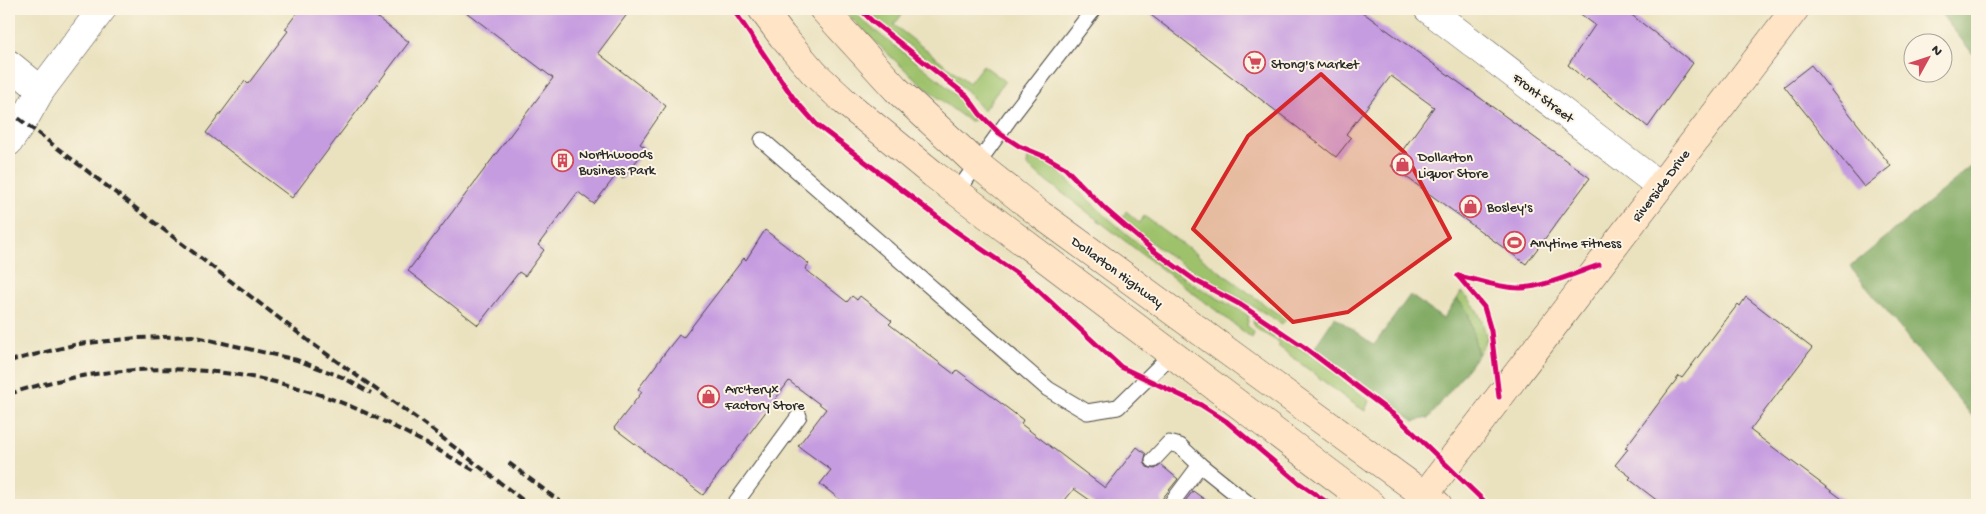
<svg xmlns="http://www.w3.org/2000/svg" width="1986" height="514" font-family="'Gochi Hand',sans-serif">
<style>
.green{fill:#9ec26c;stroke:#64764c}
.forest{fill:#7ea860;stroke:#546a46}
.building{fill:#c69ce0}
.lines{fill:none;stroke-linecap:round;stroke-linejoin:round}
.lane-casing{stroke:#484641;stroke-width:17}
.street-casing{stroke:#484641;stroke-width:29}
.secondary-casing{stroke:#484641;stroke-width:29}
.lane{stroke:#fff;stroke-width:15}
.street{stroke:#fff;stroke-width:28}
.secondary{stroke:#ffe4c6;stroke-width:28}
.rail{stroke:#2b2b2b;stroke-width:4;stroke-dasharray:8 4;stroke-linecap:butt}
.cycleway-casing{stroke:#fcf5e5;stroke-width:8}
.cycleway{stroke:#d6006c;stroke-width:5}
.marked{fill:#d62828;fill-opacity:0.2;stroke:#d62828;stroke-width:4;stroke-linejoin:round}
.labels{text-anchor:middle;stroke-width:4;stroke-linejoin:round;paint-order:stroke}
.poi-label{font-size:14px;fill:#2b2b2b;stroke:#fcf5e5;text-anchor:start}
.street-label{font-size:14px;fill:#2b2b2b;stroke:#fcf5e5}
</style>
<rect width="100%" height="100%" fill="#fcf5e5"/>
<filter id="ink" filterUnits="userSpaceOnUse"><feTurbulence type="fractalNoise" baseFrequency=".02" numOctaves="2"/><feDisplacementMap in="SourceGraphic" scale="10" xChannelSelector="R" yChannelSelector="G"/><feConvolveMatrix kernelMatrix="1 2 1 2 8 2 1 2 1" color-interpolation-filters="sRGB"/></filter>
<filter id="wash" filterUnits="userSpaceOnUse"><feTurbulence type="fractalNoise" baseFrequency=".0096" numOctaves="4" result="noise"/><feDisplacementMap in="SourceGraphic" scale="20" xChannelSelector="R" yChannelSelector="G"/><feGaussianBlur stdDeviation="1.12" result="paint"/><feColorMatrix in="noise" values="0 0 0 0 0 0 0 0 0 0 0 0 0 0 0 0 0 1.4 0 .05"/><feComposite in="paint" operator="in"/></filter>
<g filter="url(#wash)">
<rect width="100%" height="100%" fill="#eae2bf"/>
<g class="green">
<path d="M842,9H851C889,48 947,76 977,120L969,121C922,88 882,49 842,9Z"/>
<path d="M864,9H906L894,25L969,83L983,65L1005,81L983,111L965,89L881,24Z"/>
<path d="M1028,157L1046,162L1056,169C1099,211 1143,251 1193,284C1211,295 1231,305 1249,316L1247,325L1254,333L1252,338L1027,166Z"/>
<path d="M1126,211L1140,223L1144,216L1286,320L1282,324C1228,289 1168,262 1121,217L1124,216Z"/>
<path d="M1461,292C1478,305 1482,320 1487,339L1478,355L1468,312L1457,299Z"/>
<path d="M1254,318L1328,367L1369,401L1365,411L1348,400L1278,346L1280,343L1257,329L1253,323Z"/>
</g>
<g class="forest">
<path d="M1937,9H1977V59Z"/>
<path d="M1977,162V422L1850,267Z"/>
<path d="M1410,295L1443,319L1457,299L1468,312L1478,355L1429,418L1414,421L1314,348L1335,317L1374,345Z"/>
</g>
<g id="blocks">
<g class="building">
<path d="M300,9H366L409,42L292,198L206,133L245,81L248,84L288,31L285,29Z"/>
<path d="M462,9H631L598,53L666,106L640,144L646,148L623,179L617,174L594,204L578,192L538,245L544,250L525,276L519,272L478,325L408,271L553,78Z"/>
<path d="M1143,9H1358L1590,178L1526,264L1391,166L1434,107L1391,76L1346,134L1351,138L1336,157Z"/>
<path d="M1574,9H1624L1693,63L1648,127L1588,78L1586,80L1568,65L1595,25Z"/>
<path d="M1811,65L1891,166L1864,187L1784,86Z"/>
<path d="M765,230L809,264L805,269L847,302L852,296L857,300L860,296L892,321L889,324L954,374L957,370L1023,420L1021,424L1105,488L1137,447L1146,454L1144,462L1147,467L1155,469L1161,465L1178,479L1162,499L1161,505H1092L1094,503L1074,489L1061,505H847L820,484L831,470L798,446L826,409L789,381L703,495L614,428L642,392L638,389L671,345L679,335L683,338L744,258L746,260Z"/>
<path d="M1746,297L1812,348L1750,430L1850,505H1663L1629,479L1631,477L1615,465L1628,449L1625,448L1679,376L1682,378L1738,304L1740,306Z"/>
<path d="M1193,491L1212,505H1182Z"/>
</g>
</g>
</g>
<g filter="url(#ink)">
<use href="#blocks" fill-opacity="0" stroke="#484641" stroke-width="1"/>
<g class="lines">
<defs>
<g id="lane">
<path d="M762,140L1048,389L1087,412L1118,407L1172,354"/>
<path d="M957,192L1010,118L1094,9"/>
<path d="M1153,460L1169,443L1180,446L1200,465L1250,505"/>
<path d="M734,505L799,416"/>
<path d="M1170,505L1200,465"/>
</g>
<g id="street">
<path d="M1428,9L1660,186"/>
<path d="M9,64L41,90"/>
<path d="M9,142L23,122L41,90L102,9"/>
</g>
<g id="secondary">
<path d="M762,9L782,36L814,73L845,102L933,174L1372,505"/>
<path d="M823,9L896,89L978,165L1041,215L1438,505"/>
<path d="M1417,505L1795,9"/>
</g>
</defs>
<use href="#lane" class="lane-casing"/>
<use href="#street" class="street-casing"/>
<use href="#secondary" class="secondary-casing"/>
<use href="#lane" class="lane"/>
<use href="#street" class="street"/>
<use href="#secondary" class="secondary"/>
<g class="rail">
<path d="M9,111L314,345L427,426L529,505"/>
<path d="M9,361L78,344L137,338L192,336L297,360L342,377L371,393"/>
<path d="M9,394C122,357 246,361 357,409C398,427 438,450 477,472"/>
<path d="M509,463L564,505"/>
</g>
<defs>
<g id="cycleway">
<path d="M733,9L794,99L817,125L957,232L1028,281L1121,367L1201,405L1226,421L1299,483L1331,505"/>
<path d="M860,9L872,21L967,96L980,114L999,133L1019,146L1046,157L1065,168L1105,209L1154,251L1196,281L1241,305L1304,347L1398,418L1488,505"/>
<path d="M1458,276C1478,280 1499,288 1520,288C1544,287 1576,273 1599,265"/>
<path d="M1458,276L1484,307L1491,331L1499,397"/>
</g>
</defs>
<use href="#cycleway" class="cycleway-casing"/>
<use href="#cycleway" class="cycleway"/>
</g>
</g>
<path class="marked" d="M1321,74L1405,153L1450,238L1348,312L1293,322L1193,229L1248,136Z"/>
<defs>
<symbol id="supermarket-ring" viewBox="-11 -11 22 22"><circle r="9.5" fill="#fcf5e5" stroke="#d1495b" stroke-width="1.5"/><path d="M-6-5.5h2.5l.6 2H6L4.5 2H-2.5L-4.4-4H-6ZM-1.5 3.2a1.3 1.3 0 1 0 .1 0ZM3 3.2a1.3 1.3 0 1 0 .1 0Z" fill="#d1495b"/></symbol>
<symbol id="building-ring" viewBox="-11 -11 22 22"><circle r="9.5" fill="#fcf5e5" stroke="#d1495b" stroke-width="1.5"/><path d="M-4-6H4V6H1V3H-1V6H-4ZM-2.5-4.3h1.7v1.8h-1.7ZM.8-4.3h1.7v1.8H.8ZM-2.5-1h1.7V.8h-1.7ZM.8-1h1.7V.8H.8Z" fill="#d1495b"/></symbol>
<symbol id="shop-ring" viewBox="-11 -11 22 22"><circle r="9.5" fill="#fcf5e5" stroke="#d1495b" stroke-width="1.5"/><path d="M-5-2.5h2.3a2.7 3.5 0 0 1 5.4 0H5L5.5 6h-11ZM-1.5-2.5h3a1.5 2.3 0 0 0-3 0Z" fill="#d1495b"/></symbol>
<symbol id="stadium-ring" viewBox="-11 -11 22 22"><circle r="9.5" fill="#fcf5e5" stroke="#d1495b" stroke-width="1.5"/><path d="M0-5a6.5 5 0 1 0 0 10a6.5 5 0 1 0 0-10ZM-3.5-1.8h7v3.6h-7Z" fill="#d1495b"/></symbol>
</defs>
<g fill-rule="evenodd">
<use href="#supermarket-ring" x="1242" y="50" width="25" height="25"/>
<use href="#building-ring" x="550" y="148" width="25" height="25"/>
<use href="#shop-ring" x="1390" y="152" width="25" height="25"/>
<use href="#shop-ring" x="1458" y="194" width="25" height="25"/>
<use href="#stadium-ring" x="1502" y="230" width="25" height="25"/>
<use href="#shop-ring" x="696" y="384" width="25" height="25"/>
</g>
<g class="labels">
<g class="poi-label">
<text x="1271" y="68">Stong's Market</text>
<text x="579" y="158">Northwoods<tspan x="579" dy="16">Business Park</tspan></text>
<text x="1418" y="161">Dollarton<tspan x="1418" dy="16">Liquor Store</tspan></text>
<text x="1487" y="211">Bosley's</text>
<text x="1530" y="247">Anytime Fitness</text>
<text x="725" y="393">Arc'teryx<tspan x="725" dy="16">Factory Store</tspan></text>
</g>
<g class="street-label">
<text transform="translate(1544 97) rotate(37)" y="5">Front Street</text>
<text transform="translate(1660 185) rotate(-53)" y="5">Riverside Drive</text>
<text transform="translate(1118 271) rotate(36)" y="5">Dollarton Highway</text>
</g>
</g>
<rect width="1986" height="514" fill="none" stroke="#fcf5e5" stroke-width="30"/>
<g transform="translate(1928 58) rotate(50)"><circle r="24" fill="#fcf5e5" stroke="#a8a49b"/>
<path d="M0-4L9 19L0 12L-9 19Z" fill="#d1495b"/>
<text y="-8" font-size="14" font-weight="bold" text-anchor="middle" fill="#2b2b2b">N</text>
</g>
</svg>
